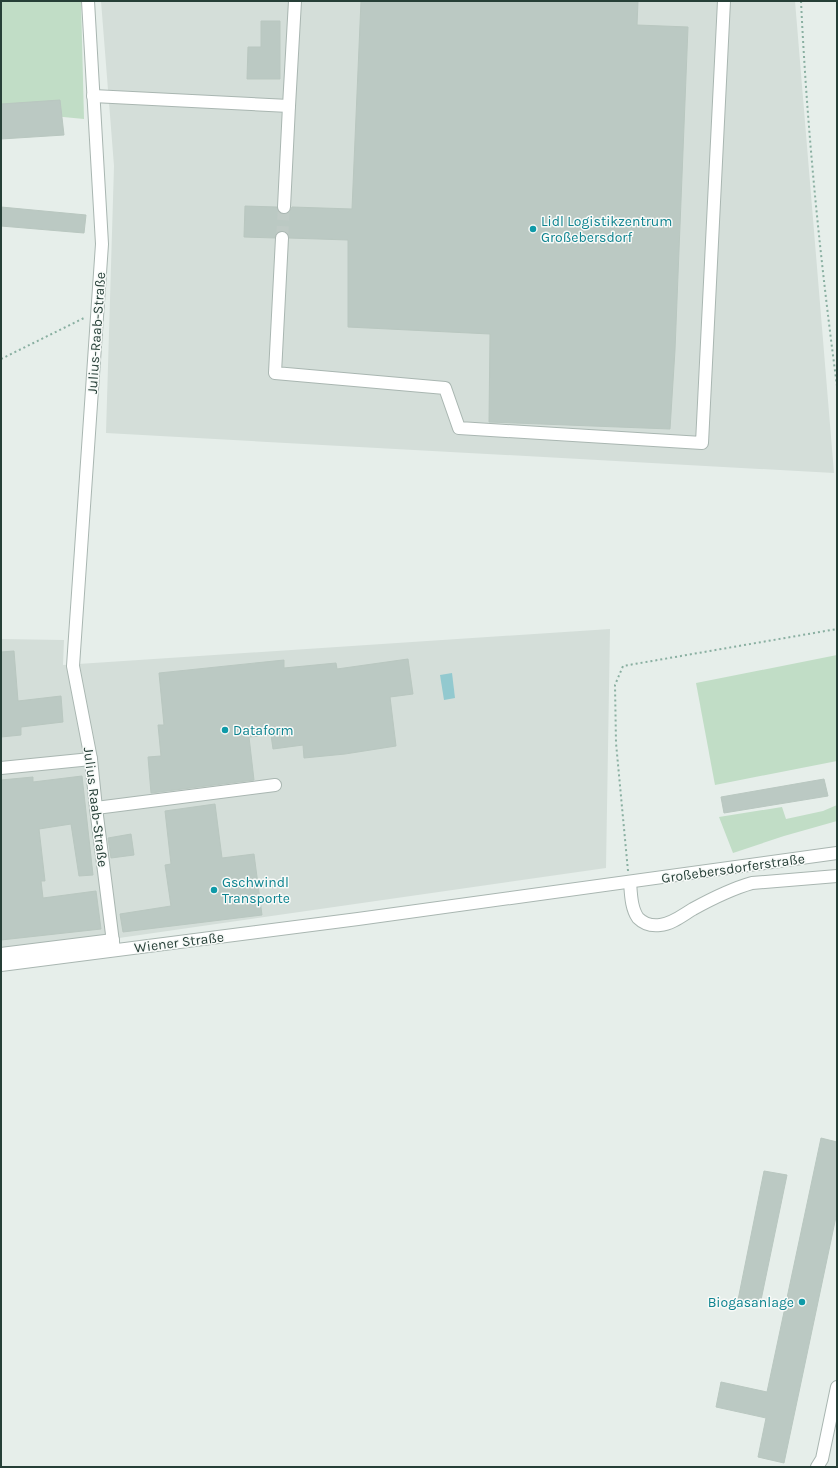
<svg xmlns="http://www.w3.org/2000/svg" width="838" height="1468" font-family="Karla,sans-serif">
<style>
.built{fill:#d4ded9}
.green{fill:#c1ddc6}
.water{fill:#92c9cf}
.building{fill:#bbc9c3;stroke:#b9c7c0}
.lines{fill:none;stroke-linecap:round;stroke-linejoin:round}
.minor-tunnel{stroke:#c0cbc6;stroke-width:12;stroke-dasharray:12 6;stroke-linecap:butt}
.minor-casing{stroke:#a9b6b1;stroke-width:14}
.path{stroke:#89afa1;stroke-width:2;stroke-dasharray:2 3;stroke-linecap:butt}
.minor{stroke:#fff;stroke-width:12}
.culture-dot{fill:#0f9aa8;stroke:#f7faf8;stroke-width:1.5}
.labels{text-anchor:middle;stroke-width:3;stroke-linejoin:round;paint-order:stroke}
.culture-label{font-size:14px;fill:#0d838f;stroke:#f7faf8;text-anchor:start}
.street-label{font-size:14px;fill:#263f37;stroke:#f7faf8}
</style>
<rect width="100%" height="100%" fill="#e6eeea"/>
<g class="built">
<path d="M101,1H795L834,473L106,433L114,166Z"/>
<path d="M610,629L606,868L1,955V639L64,640L63,665Z"/>
</g>
<g class="green">
<path d="M1,1H81L84,119L1,111Z"/>
<path d="M837,655V761L715,785L696,683Z"/>
<path d="M837,805V821L784,836L733,853L719,817L782,807L786,819L823,811Z"/>
</g>
<path class="water" d="M452,673L455,698L444,700L440,675Z"/>
<g class="building">
<path d="M361,1H638L637,25L688,27L675,350L670,429L489,422L490,334L348,327V240L289,238L286,232L282,231L276,234L275,238L244,237L245,206L277,207L280,213L284,214L290,211L292,207L352,209Z"/>
<path d="M261,21H280V79H247L248,47H261Z"/>
<path d="M60,100L64,135L1,139V104Z"/>
<path d="M1,207L86,215L84,233L1,226Z"/>
<path d="M14,651L18,701L61,696L63,722L21,727V735L1,737V652Z"/>
<path d="M408,659L413,694L390,697L396,746L345,754L304,758L303,745L273,749L271,735L249,737L254,780L151,793L148,757L161,756L158,725H164L159,673L284,660V668L336,663L337,669Z"/>
<path d="M82,776L93,875L79,876L71,824L39,829L45,881H41L43,898L96,891L101,929L1,940V780L33,777V782Z"/>
<path d="M824,779L828,796L724,813L721,797Z"/>
<path d="M215,804L222,858L254,854L262,915L123,932L120,914L171,906L165,865L171,864L165,811Z"/>
<path d="M131,834L134,855L111,858L108,838Z"/>
<path d="M821,1138L837,1142V1212L784,1463L758,1457L766,1418L716,1407L721,1382L767,1392Z"/>
<path d="M764,1171L787,1175L760,1305L738,1300Z"/>
</g>
<g class="lines">
<path class="minor-tunnel" d="M282,238L284,207"/>
<defs>
<g id="minor">
<path d="M88,1L102,244L73,666L91,759L96,808L114,950"/>
<path d="M93,96L289,106L284,207"/>
<path d="M289,106L295,1"/>
<path d="M282,238L275,373L445,388L459,428L702,443L724,1"/>
<path d="M1,768L91,759"/>
<path d="M96,808L275,785"/>
<path d="M630,882C631,894 631,908 638,918C644,924 652,926 660,925C672,924 683,915 693,909C713,898 731,889 752,883L837,876"/>
<path d="M1,954L113,940"/>
<path d="M1,965L358,919L837,853"/>
<path d="M817,1467L822,1459L837,1387"/>
</g>
</defs>
<use href="#minor" class="minor-casing"/>
<g class="path">
<path d="M801,1C807,130 820,258 837,386"/>
<path d="M1,359L86,317"/>
<path d="M628,871L616,743L615,685L623,666L837,629"/>
</g>
<use href="#minor" class="minor"/>
</g>
<g class="culture-dot">
<circle cx="533" cy="229" r="4"/>
<circle cx="225" cy="730" r="4"/>
<circle cx="214" cy="890" r="4"/>
<circle cx="802" cy="1302" r="4"/>
</g>
<g class="labels">
<g class="culture-label">
<text x="541" y="226">Lidl Logistikzentrum<tspan x="541" dy="16">Großebersdorf</tspan></text>
<text x="233" y="735">Dataform</text>
<text x="222" y="887">Gschwindl<tspan x="222" dy="16">Transporte</tspan></text>
<text x="794" y="1307" text-anchor="end">Biogasanlage</text>
</g>
<g class="street-label">
<text transform="translate(96 333) rotate(-86)" y="5">Julius-Raab-Straße</text>
<text transform="translate(96 807) rotate(83)" y="5">Julius Raab-Straße</text>
<text transform="translate(733 868) rotate(-8)" y="5">Großebersdorferstraße</text>
<text transform="translate(179 942) rotate(-7)" y="5">Wiener Straße</text>
</g>
</g>
<rect width="838" height="1468" fill="none" stroke="#263f37" stroke-width="4"/>
</svg>
